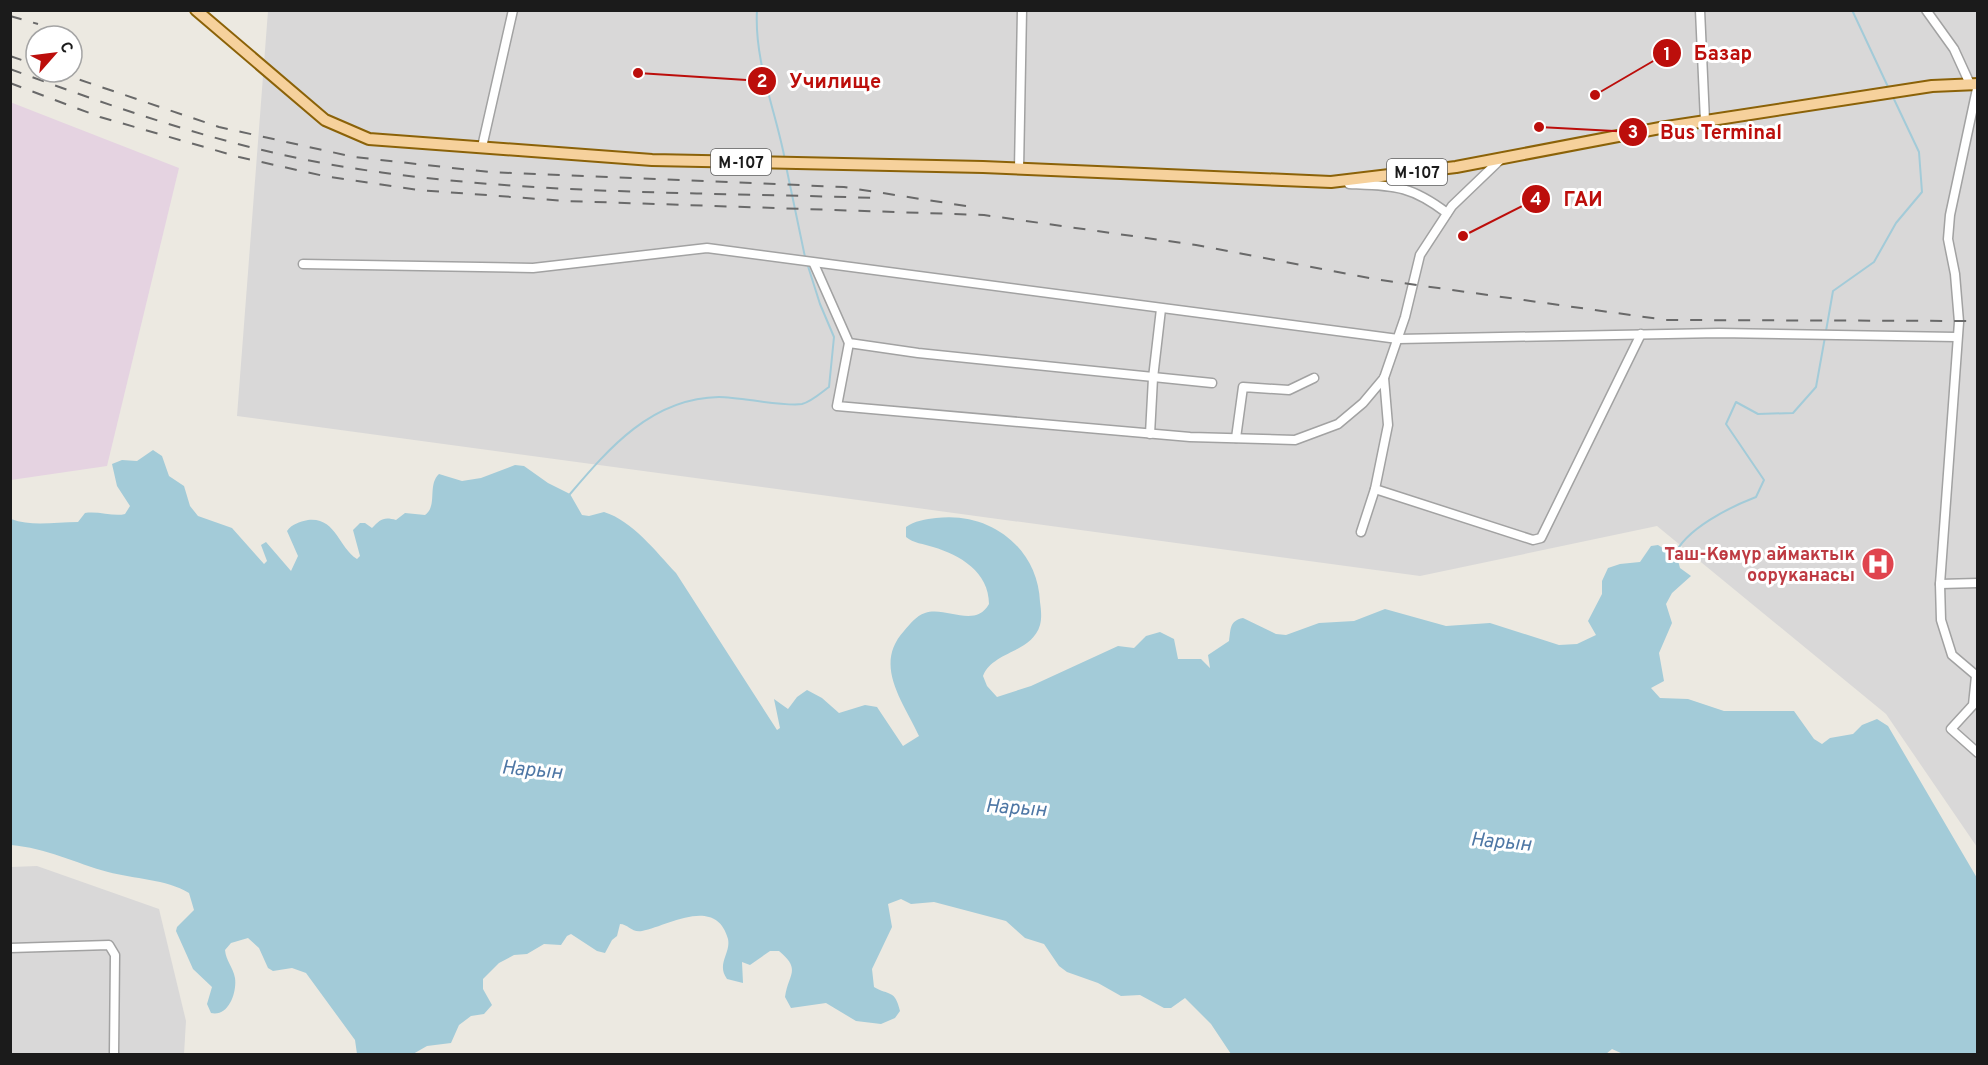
<svg xmlns="http://www.w3.org/2000/svg" width="1988" height="1065" font-family="Overpass,sans-serif">
<style>
.residential{fill:#d9d8d8}
.industrial{fill:#e5d3e1}
.water{fill:#a3cbd8}
.lines{fill:none;stroke-linecap:round;stroke-linejoin:round}
.stream{stroke:#a3cbd8;stroke-width:2}
.minor-casing{stroke:#a2a2a2;stroke-width:11}
.major-casing{stroke:#8b6208;stroke-width:14}
.minor{stroke:#fff;stroke-width:8}
.major{stroke:#f6d19c;stroke-width:10}
.rail{stroke:#696969;stroke-width:2;stroke-dasharray:12 12;stroke-linecap:butt}
.labels{text-anchor:middle;stroke-width:6;stroke-linejoin:round;paint-order:stroke}
.shield{fill:#fff;stroke:#5f5f5f;stroke-width:1.5}
.shield-label{font-size:16px;font-weight:bold;fill:#1b1b1b}
.health-label{font-size:18px;font-weight:bold;fill:#be3a42;stroke:#fff;text-anchor:end}
.water-label{font-size:20px;font-style:italic;fill:#4e77a5;stroke:#fff}
.leader{fill:none;stroke:#bc0e0b;stroke-width:2}
.callout-dot{fill:#bc0e0b;stroke:#fff;stroke-width:2}
.mark-label{font-size:18px;text-anchor:middle;font-weight:bold;fill:#fff}
.callout-label{font-size:20px;text-anchor:middle;font-weight:bold;fill:#bc0e0b;stroke:#fff;stroke-width:6;stroke-linejoin:round;paint-order:stroke}
</style>
<rect width="100%" height="100%" fill="#ece9e1"/>
<g class="residential">
<path d="M268,11H1977V847L1886,714L1657,526L1420,576L237,416Z"/>
<path d="M37,866L159,909L186,1021L184,1054H11V867Z"/>
</g>
<path class="industrial" d="M10,102L179,168L107,466L11,480Z"/>
<path class="water" d="M153,450L162,456L169,476L184,486L190,506L198,516L232,528L264,564L267,561L261,545L266,542L291,571L298,556L287,531C292,524 299,522 308,520C336,517 338,547 357,559L360,556L353,530L360,523H365L372,528C380,520 383,516 396,520L405,513L425,515C438,506 427,485 439,474L462,481L481,478L515,465L524,466L548,483L570,494L582,515L589,516L604,512C633,521 656,552 676,573L777,730L780,728L774,699L788,709L797,697L807,690L822,698L839,713L865,705L877,707L903,746L919,736C903,701 873,665 904,631C910,624 916,616 925,613C946,606 975,629 989,604C989,572 960,555 933,547C924,544 913,543 906,537V527C914,521 926,519 936,518C990,511 1038,548 1040,602C1041,609 1042,618 1040,625C1032,653 993,651 983,676L987,686L997,697L1031,686L1118,646L1134,648L1146,636L1160,632L1174,639L1178,659H1201L1210,668L1208,655L1229,641C1231,629 1229,621 1243,618L1276,634L1286,635L1319,623L1354,621L1385,609L1446,626L1490,623L1559,645L1577,644L1596,635L1588,621L1602,594V581L1608,568L1620,564L1640,562L1651,546L1658,545L1677,557L1680,568L1691,576L1672,593L1666,604L1672,623L1659,653L1664,681L1651,688L1660,698L1688,699L1724,711H1794L1814,739L1822,744L1830,738L1853,734L1862,725L1877,719L1888,726L1977,878V1054H1623L1612,1049L1606,1054H1231L1211,1024L1185,998L1171,1008H1164L1140,995L1121,996L1098,983L1067,972L1059,966L1044,944L1025,938L1006,921L934,902L911,904L901,899L888,904L892,927L872,969L874,987C889,996 895,989 900,1011L895,1018L881,1024L856,1021L826,1003L791,1008L785,997C788,974 802,970 779,951H770L750,965L742,962L743,983L727,979C716,964 731,953 728,939C716,895 668,926 642,931C632,933 628,924 620,924L617,936L612,940L605,953L597,951L571,934L567,936L561,945L544,944L527,954L514,955L499,963L483,979V989L492,1005L484,1014L471,1016L459,1025L451,1043L427,1046L413,1054H357L355,1040L306,973L292,968L273,971L268,968L259,948L248,938L231,943L225,950C226,961 233,967 235,978C237,992 229,1017 211,1013L207,1004L212,987L193,969L176,931L177,927L194,910L189,893C166,879 134,879 108,872C75,863 46,848 11,845V519C32,527 55,522 78,522L85,513C99,511 115,517 125,514L130,506L117,486L112,464L122,460L137,461Z"/>
<g class="lines">
<g class="stream">
<path d="M757,10C754,62 776,111 785,160"/>
<path d="M1852,10L1889,89"/>
<path d="M786,166L805,257"/>
<path d="M1826,331L1833,291L1874,262L1896,223L1922,192L1919,152L1892,95"/>
<path d="M570,494C609,448 652,398 719,397C740,397 784,407 802,404C811,402 822,392 829,387L834,337L820,304L807,263"/>
<path d="M1674,556C1685,529 1730,507 1756,497L1764,480L1726,424L1736,402L1758,414L1793,413L1816,387L1825,337"/>
</g>
<defs>
<g id="minor">
<path d="M1700,10L1705,121"/>
<path d="M1926,10L1954,49L1970,84"/>
<path d="M1978,84L1950,215L1948,239L1955,274L1959,322L1940,584L1941,620L1952,655L1978,677"/>
<path d="M482,147L513,10"/>
<path d="M1019,169L1022,10"/>
<path d="M1349,184C1395,186 1410,185 1447,213"/>
<path d="M303,264L533,268L707,248L1398,339L1719,333L1956,337"/>
<path d="M814,264L849,343L918,353L1212,383"/>
<path d="M849,343L837,406L1190,437L1295,440L1338,424L1363,403L1384,378L1405,317L1420,255L1452,206L1502,158"/>
<path d="M1150,434L1153,378L1161,309"/>
<path d="M1236,438L1243,387L1289,390L1314,378"/>
<path d="M1375,489L1533,540L1541,538L1641,334"/>
<path d="M1361,532L1375,489L1388,425L1384,378"/>
<path d="M1940,584L1978,583"/>
<path d="M1976,676L1973,705L1951,729L1978,753"/>
<path d="M10,948L109,945L115,955L114,1054"/>
</g>
<path id="major" d="M196,10L325,120L369,139L652,160L983,167L1331,182L1456,167L1660,128L1932,86L1978,84"/>
</defs>
<use href="#minor" class="minor-casing"/>
<use href="#major" class="major-casing"/>
<use href="#minor" class="minor"/>
<use href="#major" class="major"/>
<g class="rail">
<path d="M10,16L38,24"/>
<path d="M10,56L36,65"/>
<path d="M10,69C124,111 238,151 358,169C528,195 702,192 874,198"/>
<path d="M57,72L219,127L354,157L489,172L844,187L972,207"/>
<path d="M10,83L100,117L239,157L324,176L418,190L566,201L984,215L1196,245L1374,279L1666,320L1978,321"/>
</g>
</g>
<defs>
<symbol id="hospital-disc" viewBox="-11 -11 22 22"><circle r="9.5" fill="#e0444e" stroke="#fff"/><path d="M-5-5h3v3.5h4V-5h3V5h-3V1.5h-4V5h-3Z" fill="#fff"/></symbol>
</defs>
<g fill-rule="evenodd">
<use href="#hospital-disc" x="1859" y="545" width="38" height="38"/>
</g>
<g class="labels">
<g class="shield">
<rect x="711" y="149" width="60" height="26" rx="4.5"/>
<rect x="1387" y="159" width="60" height="26" rx="4.5"/>
</g>
<g class="shield-label">
<text x="741" y="168">М-107</text>
<text x="1417" y="178">М-107</text>
</g>
<g class="health-label">
<text x="1855" y="560">Таш-Көмүр аймактык<tspan x="1855" dy="21">ооруканасы</tspan></text>
</g>
<g class="water-label">
<text transform="translate(532 769) rotate(5)" y="7">Нарын</text>
<text transform="translate(1016 807) rotate(4)" y="7">Нарын</text>
<text transform="translate(1501 841) rotate(5)" y="7">Нарын</text>
</g>
</g>
<path class="leader" d="M1595 95L1667 53M638 73L762 81M1539 127L1633 132M1463 236L1536 199"/>
<g class="callout-dot">
<circle cx="1595" cy="95" r="6"/>
<circle cx="638" cy="73" r="6"/>
<circle cx="1539" cy="127" r="6"/>
<circle cx="1463" cy="236" r="6"/>
<circle cx="1667" cy="53" r="15"/>
<circle cx="762" cy="81" r="15"/>
<circle cx="1633" cy="132" r="15"/>
<circle cx="1536" cy="199" r="15"/>
</g>
<g class="mark-label">
<text x="1667" y="60">1</text>
<text x="762" y="87">2</text>
<text x="1633" y="138">3</text>
<text x="1536" y="205">4</text>
</g>
<g class="callout-label">
<text x="1723" y="60">Базар</text>
<text x="835" y="88">Училище</text>
<text x="1721" y="139">Bus Terminal</text>
<text x="1583" y="206">ГАИ</text>
</g>
<rect width="1988" height="1065" fill="none" stroke="#1b1b1b" stroke-width="24"/>
<g transform="translate(54 54) rotate(62)"><circle r="28" fill="#ffffff" stroke="#a4a4a4" stroke-width="1.5"/>
<path d="M0-4.5L10 22L0 15L-10 22Z" fill="#bc0e0b"/>
<text y="-9" font-size="16" font-weight="bold" text-anchor="middle" fill="#1b1b1b">С</text>
</g>
</svg>
